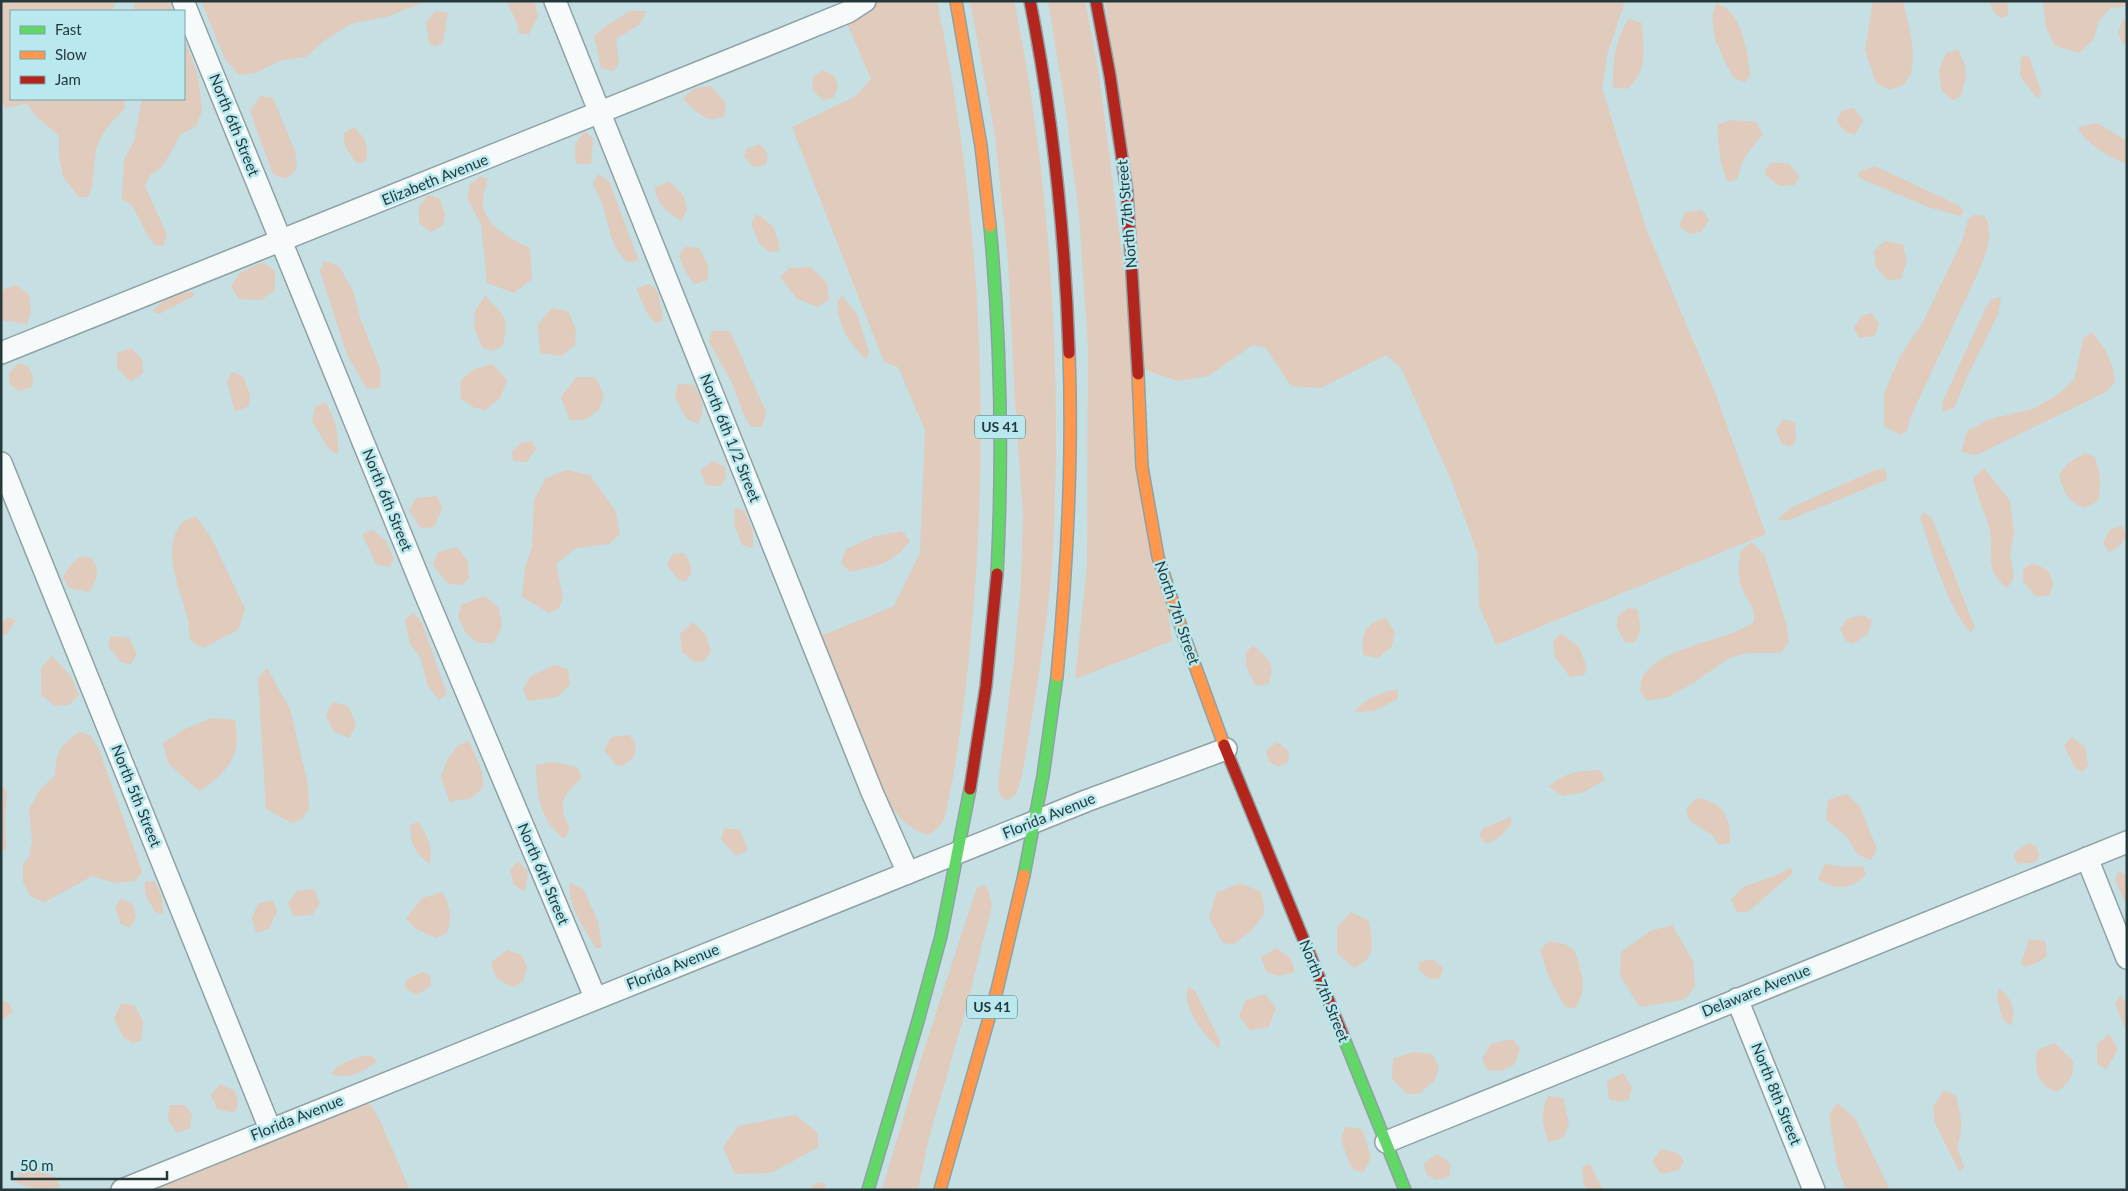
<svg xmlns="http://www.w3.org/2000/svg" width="2128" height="1191" font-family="Lato,sans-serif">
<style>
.green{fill:#e0cbbd}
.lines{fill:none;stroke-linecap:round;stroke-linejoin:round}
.street-casing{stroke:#8ea2a5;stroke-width:24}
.fast-casing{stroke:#8ea2a5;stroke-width:14}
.slow-casing{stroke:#8ea2a5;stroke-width:14}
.jam-casing{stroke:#8ea2a5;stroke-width:14}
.street{stroke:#f6fafb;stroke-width:21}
.fast{stroke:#63d668;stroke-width:11}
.slow{stroke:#ff974d;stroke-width:11}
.jam{stroke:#b3261e;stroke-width:11}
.labels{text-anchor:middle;stroke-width:5;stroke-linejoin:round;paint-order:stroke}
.shield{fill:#b9e9ef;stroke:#516e71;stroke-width:1}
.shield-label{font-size:14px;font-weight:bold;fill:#25393b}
.street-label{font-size:15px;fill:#25393b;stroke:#b9e9ef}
</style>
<rect width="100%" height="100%" fill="#c6dfe2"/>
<g class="green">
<path d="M1,1H116L112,11H11V99H124L125,108C115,119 101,132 97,147C92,163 96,181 88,197H79L63,177L59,157V136L37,117L26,103L6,108L1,100Z"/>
<path d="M135,1H170L173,11H134Z"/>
<path d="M201,1H427L386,17L353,23L325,40L306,57L282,60L255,73L239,75L225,59Z"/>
<path d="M506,1H534L538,16L529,34H519L516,20Z"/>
<path d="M878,1H937C987,242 993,481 961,725C958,749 954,773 949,796C947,804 947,814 943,821C939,827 934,832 928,835C909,830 899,817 888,803L821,636L894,606L920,553L925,430L898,367L884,362L792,127L856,96L871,79L846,21L870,10Z"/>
<path d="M970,1H1014C1049,170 1061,354 1054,527C1051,610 1036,693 1022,775C1019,786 1018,798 1005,800L1000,795L998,785L1014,660L1021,583L1023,515L1015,401L1008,260L995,135Z"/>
<path d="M1048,1H1085L1098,68L1172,641L1075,679L1087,566L1088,346L1079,215L1064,98Z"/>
<path d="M1105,1H1625L1607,55L1602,89L1647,231L1716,395L1766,534L1496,645L1479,606L1478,556L1453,484L1401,368L1386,355L1321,388L1291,386L1266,348L1253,345L1208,376L1178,381L1145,370Z"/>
<path d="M1873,1L1903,2C1908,24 1921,62 1906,82C1903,86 1895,88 1890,90L1876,83L1865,50Z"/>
<path d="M1989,1H2007L2008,15L2002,18L1995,14Z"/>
<path d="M2043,1H2127V6L2110,8L2099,21L2094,39L2079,53L2055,46L2046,27Z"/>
<path d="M1717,3C1721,6 1727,8 1730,12C1743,25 1749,58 1750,76L1745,82L1734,78C1723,59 1704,25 1717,3Z"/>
<path d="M436,11L448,13L443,42L435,47L429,43L426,22Z"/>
<path d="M630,11H647L639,25L616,39L619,63L613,71L601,68L594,36L607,25Z"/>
<path d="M1629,19L1642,23C1643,52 1649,67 1628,89L1613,87C1613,62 1614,40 1629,19Z"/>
<path d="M2127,19V44H2123L2118,33L2122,21Z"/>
<path d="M184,38L198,76L202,110L196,126L180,135L170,154L161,168L150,175L145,186L167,235L163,246L155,245L148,236L132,205L122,199L124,159L134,142L142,99H184Z"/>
<path d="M1958,49C1968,70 1968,75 1960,97L1952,100L1941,90L1939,70L1946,53Z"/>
<path d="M2029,56L2041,92L2038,99L2020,76L2021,57Z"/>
<path d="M823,70L835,77L838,86L834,97L823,101L812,89L813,77Z"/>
<path d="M711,86L726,103L724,117C720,117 715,119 712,119C701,118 689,106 683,98L695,88Z"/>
<path d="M260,96L273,98L295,151L297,169L286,179L273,174L250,111Z"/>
<path d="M1854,108L1863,120L1855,135L1844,131L1837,121L1841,111Z"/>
<path d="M1732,120L1756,122L1763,134C1750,149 1741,160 1737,179L1728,182C1719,164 1719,144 1717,125Z"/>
<path d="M2097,123L2127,141V164C2111,159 2083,142 2078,127Z"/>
<path d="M354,127C366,140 369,143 366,161L357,164L346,148L343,134Z"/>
<path d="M585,132L593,138L591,164H577C573,150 574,142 585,132Z"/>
<path d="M759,144L768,154L766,165L753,167L744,156L747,149Z"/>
<path d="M1773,162L1789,164L1799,176L1795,185L1780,186L1766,176L1765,169Z"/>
<path d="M1875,166L1958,205L1964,211L1960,216L1928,207L1859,178L1858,172Z"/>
<path d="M598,174L609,181L639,261L627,262C609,243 611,233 604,210C602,201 597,193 593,184Z"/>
<path d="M480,176L488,179C487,184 484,191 483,197C480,225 510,238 530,248L532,279L514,293L487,283L481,224L468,200L469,186Z"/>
<path d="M669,181L683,195L687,210L681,221C667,211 657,206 655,188Z"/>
<path d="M428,195L439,198L445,214L443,225L431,232L419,223V206Z"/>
<path d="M1702,210L1709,220L1701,232L1690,234L1679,226L1685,212Z"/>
<path d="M756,214C775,225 776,230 780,251L769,252L759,243L751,224Z"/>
<path d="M1973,215L1985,216C1993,232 1988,248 1982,264L1910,418L1907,431L1901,435L1884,426V394L1899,358L1923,322L1961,243L1968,220Z"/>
<path d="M1885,241L1903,245L1907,260L1901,279L1887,280L1876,267L1874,251Z"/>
<path d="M685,247L699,248L708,266V280L694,284L684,269L679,256Z"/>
<path d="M324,261L339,266L353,291L360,318L381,371L380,388L367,389L347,355L320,271Z"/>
<path d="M263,262L275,271V290L261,300L239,299L231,286L240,273Z"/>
<path d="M811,267L827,283L829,300L818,307L797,299L780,277L789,268Z"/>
<path d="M650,284L658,292L663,321L655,323L647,313L636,288Z"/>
<path d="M17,285L29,295L31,311L27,324L1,320V290Z"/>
<path d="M192,291L194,296L159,314L152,311C164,299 176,294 192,291Z"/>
<path d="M485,296C505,315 509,318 503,346L493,351L482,347C473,325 469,316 485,296Z"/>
<path d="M842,296L857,314L869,352L866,360C848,341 839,328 837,302Z"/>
<path d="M2001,297L1998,314L1967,377L1954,408L1942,412L1943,401L1986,307L1992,299Z"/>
<path d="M552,308L569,312L576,332L575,345L562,356L540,353L538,324Z"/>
<path d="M1872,313L1879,324L1875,336L1859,338L1854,328L1861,316Z"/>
<path d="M712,331H730L766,412L762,427H751L743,413L732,383L709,342Z"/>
<path d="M2092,332C2106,349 2113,360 2115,382L2106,392L1985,451L1976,455L1961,452L1967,431L1990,419L2033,409L2057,395L2074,380L2083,339Z"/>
<path d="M131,348L142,359L143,373L131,382L117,368V353Z"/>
<path d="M18,363L29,367L33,378L32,387L19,391L10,385L9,374Z"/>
<path d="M492,364L507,380L500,398L485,410L475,408L461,399L460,381L474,369Z"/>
<path d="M232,372L243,376L250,394L249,406L235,412L227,382Z"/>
<path d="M576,377H595L604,395L599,410L586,419L570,421L561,397Z"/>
<path d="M678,384L694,385C702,400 706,408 698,424L686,418L675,397Z"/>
<path d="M325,402C336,420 339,434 338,455L328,448L312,421L315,407Z"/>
<path d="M1784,419L1795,423L1796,440L1790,447L1781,443L1776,429Z"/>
<path d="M531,441L536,448L527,462L513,461L512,451L521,443Z"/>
<path d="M2085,453L2095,457C2100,473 2102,485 2098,501L2085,508C2068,502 2063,492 2059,475L2068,463Z"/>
<path d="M713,461L725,467L726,478L720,486L706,485L700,470Z"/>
<path d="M1885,468L1887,480L1789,520H1777L1790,508L1873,471Z"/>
<path d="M1984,468L2010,501L2014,534L2010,553L2014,578L2007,588C1981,566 1996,553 1989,527C1984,510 1976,495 1973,478Z"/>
<path d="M566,470L590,475L616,512L620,534L609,544L576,548L556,564L563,598L559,608L549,613L522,597L525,568L532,546L534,500L546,478Z"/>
<path d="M437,496L442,509L434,527L421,528L409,511L416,498Z"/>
<path d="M735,507L745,511L753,532V548L742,545L734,524Z"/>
<path d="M1924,512L1932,518L1975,628L1971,632C1950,614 1930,546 1920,518Z"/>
<path d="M196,516L212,539L245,609L238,630L203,648L190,640C189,633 189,627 188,620C182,593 159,549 182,523C185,520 192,518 196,516Z"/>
<path d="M2122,526L2127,535C2122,543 2118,550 2108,552L2103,542L2111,529Z"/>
<path d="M373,530L385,540L394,559L389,567L376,564L362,534Z"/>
<path d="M902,531L910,541C891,565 879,565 850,572L841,563L846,549L875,536Z"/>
<path d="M1752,542L1765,556L1786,623L1789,642L1781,653H1748L1729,658L1695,682L1668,697L1647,701L1640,691C1641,686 1641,677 1645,673C1669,644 1723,643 1754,622C1756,605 1746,601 1741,586C1737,575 1739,561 1741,550Z"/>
<path d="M457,547L468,562L469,578L462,585L448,584L433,565L438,552Z"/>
<path d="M685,553L690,563L691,574L685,582L678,579L667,565L673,554Z"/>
<path d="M79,557L92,558C100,571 98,579 89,592L69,588L63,578L69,567Z"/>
<path d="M2032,563L2048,570L2053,583L2050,595L2036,597L2023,581V569Z"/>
<path d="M484,596L499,608L502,626L494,643H478L466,633L458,617L461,605Z"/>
<path d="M1627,608L1637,609C1640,623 1643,631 1634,643L1625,642L1617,628V618Z"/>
<path d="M413,612L422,623L447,694L439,700L428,686L420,657L410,644L405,620Z"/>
<path d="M1862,615L1872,620L1868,634L1853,644L1846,641L1840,629L1847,619Z"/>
<path d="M1386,617L1395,633L1392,646L1378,658L1363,655C1362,631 1363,626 1386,617Z"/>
<path d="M9,618L16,620L7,634L1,637V621Z"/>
<path d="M693,622L706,635L711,651L704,661L695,662L682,652L680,634Z"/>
<path d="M1561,633L1579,647L1587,668L1584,675L1570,677L1555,657L1553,642Z"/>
<path d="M111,636L129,638L137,654L130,665L121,662L108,646Z"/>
<path d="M1253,645C1267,658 1277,664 1268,684L1256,686L1246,666V653Z"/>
<path d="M52,656L71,676L79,695L69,705L54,706L41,694V668Z"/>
<path d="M555,665L568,669L570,685L557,697L528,701L523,689L531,676Z"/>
<path d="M267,668L290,709L308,785L309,809L302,819L292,823L266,809L258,678Z"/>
<path d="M1398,689V699L1374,711L1354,712C1365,699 1381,692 1398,689Z"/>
<path d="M333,702L348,706L356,725L349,738L334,732L326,715Z"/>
<path d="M211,718L235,720C236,728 238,739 236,747C234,765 213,783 199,791L168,763L163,743L183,730Z"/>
<path d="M79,732L90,735L99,750L142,871L135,881L116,883L92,876L45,902L31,897L23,882V864L29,856L32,841L29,809L40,790L55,775C56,752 60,745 79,732Z"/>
<path d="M629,735L636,744L634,757L624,765L617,766L604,750L611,737Z"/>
<path d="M2072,737L2085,747L2088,765L2083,772L2076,769L2064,746Z"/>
<path d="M469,741L482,771L483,787L472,798L450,802L441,777L447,760L458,745Z"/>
<path d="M1277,742L1289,751L1288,762L1279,767L1269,762L1266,751Z"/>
<path d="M554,762L577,767L582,778C562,795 557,804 570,829L564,839C539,818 537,796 536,765Z"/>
<path d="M1600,770L1605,780L1584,792L1563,796L1549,787C1564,772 1579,771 1600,770Z"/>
<path d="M1,786L7,791L5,819L6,851L1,850Z"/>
<path d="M1847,794L1860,807L1877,849L1871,860L1858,855L1847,837L1826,820L1828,800Z"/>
<path d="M1696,798C1722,800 1732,818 1730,843L1719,845L1712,835L1690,821L1686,810Z"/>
<path d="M1511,817V824L1500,837L1487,844L1479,836L1483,828Z"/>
<path d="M418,821C426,835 435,848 429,864C415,853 410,843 410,826Z"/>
<path d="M724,828L740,830L748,850L736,856L721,839Z"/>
<path d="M2029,843L2037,847L2039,856L2036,862L2018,864L2014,858L2016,851Z"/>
<path d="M518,861L528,871L525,892L514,885L510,870Z"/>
<path d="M1825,864L1847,867L1863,866L1866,875C1849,890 1837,891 1818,879Z"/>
<path d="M1790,868L1794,872L1748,912H1737L1731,900L1743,887L1777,875Z"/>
<path d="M2118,871L2127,875V907L2115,880Z"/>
<path d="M155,881L162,897L163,914L155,912L145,894V882Z"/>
<path d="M570,882L584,890L598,922L602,948H596C584,927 567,906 570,882Z"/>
<path d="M1240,883L1261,892L1265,913L1252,930L1234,944L1223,943L1209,918L1216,893Z"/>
<path d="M983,885L988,889L992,906L963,1019L929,1138L918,1190H882L922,1056L977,887Z"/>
<path d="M314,889L320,903L312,915L293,916L288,903L297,891Z"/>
<path d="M442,892C451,906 452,918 447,933L435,938L415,928L406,919L422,898Z"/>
<path d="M121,898L133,905L136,917L130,928L120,923L115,907Z"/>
<path d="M273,900L277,911L269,929L256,933L252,918L258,904Z"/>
<path d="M1351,912L1369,921C1372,945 1378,956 1354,968L1337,953V927Z"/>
<path d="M1672,925L1693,961L1695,986L1686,999L1640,1007L1620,976L1621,952L1650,931Z"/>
<path d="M2028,939L2045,941L2047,956L2037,963L2025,967L2021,964C2022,954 2028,952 2028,939Z"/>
<path d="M1549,941L1565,944L1575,951C1581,974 1589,988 1575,1008L1565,1007L1548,975L1540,950Z"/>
<path d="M1277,948L1291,959L1295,972L1278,976L1267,972L1261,957Z"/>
<path d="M507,950L522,955L527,967L523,982L512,987L496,978L491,962Z"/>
<path d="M1433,959L1443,968L1440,978L1430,979L1419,970V962Z"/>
<path d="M423,972L430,975L431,986L416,995L404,987L408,978Z"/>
<path d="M1188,987L1195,991L1220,1041V1049C1204,1036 1182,1008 1188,987Z"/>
<path d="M1999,989C2012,997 2016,1011 2011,1026L2002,1018L1997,997Z"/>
<path d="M1265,994L1276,1008L1269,1027L1250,1030L1239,1016L1246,1000Z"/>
<path d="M2120,995L2127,1004V1032L2115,1004Z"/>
<path d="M1,1000L9,1003L13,1012L1,1021Z"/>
<path d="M121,1003L135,1006L143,1021L141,1041L133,1043L123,1037L114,1019Z"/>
<path d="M2109,1034L2118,1049L2106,1070L2097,1063V1044Z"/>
<path d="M1512,1039L1520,1048L1515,1064L1501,1071L1487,1070L1482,1058L1491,1044Z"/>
<path d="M2055,1043L2073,1061C2073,1077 2070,1083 2056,1092C2035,1083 2035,1070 2037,1050Z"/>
<path d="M1413,1052L1432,1054L1439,1067L1435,1080L1419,1094H1406L1392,1078L1393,1059Z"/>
<path d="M371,1055L377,1061C364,1072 347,1080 331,1074C339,1062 356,1057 371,1055Z"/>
<path d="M1623,1073L1632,1087L1629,1099L1619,1102L1609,1099L1607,1081Z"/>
<path d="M220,1084L235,1091L238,1105L234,1113L217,1109L211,1095Z"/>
<path d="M1944,1090L1956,1096C1961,1116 1964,1127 1957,1147L1964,1167L1959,1171L1935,1123L1933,1107Z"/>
<path d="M1548,1096L1563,1098L1569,1123L1564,1137L1549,1143C1542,1124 1540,1115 1548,1096Z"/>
<path d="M363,1103L371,1105L380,1121L410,1190H144Z"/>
<path d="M1837,1103L1855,1118L1890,1190H1846L1837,1165L1829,1115Z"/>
<path d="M170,1105H185L192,1115L190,1128L177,1133L168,1120Z"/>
<path d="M795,1115L817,1132L819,1147L771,1173L735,1174L723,1147L738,1126Z"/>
<path d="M1345,1127L1362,1129L1371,1157L1364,1172L1354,1170L1349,1162L1341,1139Z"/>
<path d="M1661,1149L1678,1153L1684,1161L1679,1170L1661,1174L1652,1162Z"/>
<path d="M1437,1154L1451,1164L1449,1177L1436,1180L1426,1174L1424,1163Z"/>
<path d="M1590,1164L1603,1190H1588L1584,1185L1582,1167Z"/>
<path d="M38,1169L56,1177L60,1187C45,1191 29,1188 15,1182L20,1170Z"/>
<path d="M824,1182L827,1190H808L817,1183Z"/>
</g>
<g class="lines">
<defs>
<g id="street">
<path d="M183,1L426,596L595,997"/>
<path d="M555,1L872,792L908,873"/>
<path d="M1,353L762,47L848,12L865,1"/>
<path d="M1,463L270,1129"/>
<path d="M2087,858L2127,958"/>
<path d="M1737,999L1814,1190"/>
<path d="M1386,1142L2127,842"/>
<path d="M122,1190L1086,801L1226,749"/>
</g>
<g id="fast">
<path d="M990,226C1001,343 1003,458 997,574"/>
<path d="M1024,875L1043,776L1057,676"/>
<path d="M1343,1036L1405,1190"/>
<path d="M868,1190L918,1021L941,936L970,789"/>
</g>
<g id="slow">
<path d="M956,1L981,146L990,226"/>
<path d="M1138,374L1142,467L1158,557L1183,633L1224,745"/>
<path d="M1057,676C1067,569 1073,461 1069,353"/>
<path d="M940,1190L997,990L1024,875"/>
</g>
<g id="jam">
<path d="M1030,1C1053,117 1065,236 1069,353"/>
<path d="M1096,1L1110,76L1127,192L1138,374"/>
<path d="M1224,745L1343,1036"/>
<path d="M970,789L986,686L997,574"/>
</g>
</defs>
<use href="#street" class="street-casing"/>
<use href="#fast" class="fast-casing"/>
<use href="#slow" class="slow-casing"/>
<use href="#jam" class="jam-casing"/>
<use href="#street" class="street"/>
<use href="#fast" class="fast"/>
<use href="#slow" class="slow"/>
<use href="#jam" class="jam"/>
</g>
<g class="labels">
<g class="shield">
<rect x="975" y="415.5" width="50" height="23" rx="4"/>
<rect x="967" y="995.5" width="50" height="23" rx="4"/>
</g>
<g class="shield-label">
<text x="1000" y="432">US 41</text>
<text x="992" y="1012">US 41</text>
</g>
<g class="street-label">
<text transform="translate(234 125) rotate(68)" y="5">North 6th Street</text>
<text transform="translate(435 180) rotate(-22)" y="5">Elizabeth Avenue</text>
<text transform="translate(1127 214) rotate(-95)" y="5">North 7th Street</text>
<text transform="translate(730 438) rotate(68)" y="5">North 6th 1/2 Street</text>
<text transform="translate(387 500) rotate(68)" y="5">North 6th Street</text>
<text transform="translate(1177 613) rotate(71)" y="5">North 7th Street</text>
<text transform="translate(136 796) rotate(68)" y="5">North 5th Street</text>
<text transform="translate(1049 816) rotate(-22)" y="5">Florida Avenue</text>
<text transform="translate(543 874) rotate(67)" y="5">North 6th Street</text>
<text transform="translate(673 967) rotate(-22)" y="5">Florida Avenue</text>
<text transform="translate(1324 991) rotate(68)" y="5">North 7th Street</text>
<text transform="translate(1756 991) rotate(-22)" y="5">Delaware Avenue</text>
<text transform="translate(1776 1094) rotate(68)" y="5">North 8th Street</text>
<text transform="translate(297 1118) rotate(-22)" y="5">Florida Avenue</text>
</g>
</g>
<rect width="2128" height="1191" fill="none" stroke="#25393b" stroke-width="5"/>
<rect x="10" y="10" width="175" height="90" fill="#b9e9ef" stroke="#7ea3a7"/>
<rect x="20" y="26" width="25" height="8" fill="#63d668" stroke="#7ea3a7"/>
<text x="55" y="35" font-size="15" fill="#25393b">Fast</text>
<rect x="20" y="51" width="25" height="8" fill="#ff974d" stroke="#7ea3a7"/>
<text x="55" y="60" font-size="15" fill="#25393b">Slow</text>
<rect x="20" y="76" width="25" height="8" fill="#b3261e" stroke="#7ea3a7"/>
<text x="55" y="85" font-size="15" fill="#25393b">Jam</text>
<path d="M12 1171v8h155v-8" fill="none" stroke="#25393b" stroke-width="2.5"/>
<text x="20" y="1171" font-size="15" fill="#25393b" stroke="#b9e9ef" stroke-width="4" paint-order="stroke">50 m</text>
</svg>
